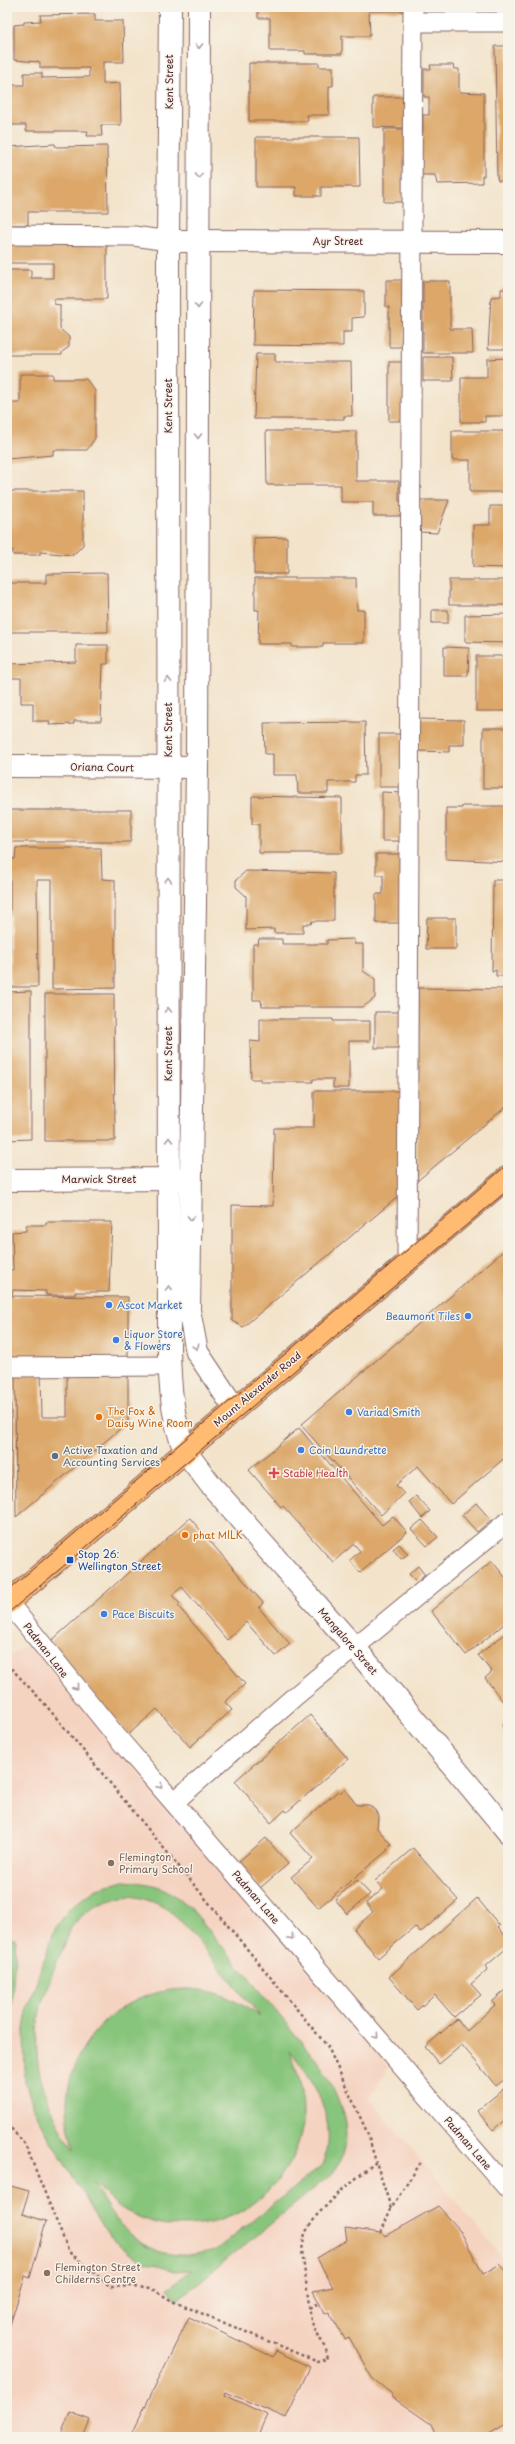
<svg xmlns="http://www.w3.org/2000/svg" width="515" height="2444" font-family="'Playpen Sans',sans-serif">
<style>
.built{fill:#f5d3c1}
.green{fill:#88c57b;stroke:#697253;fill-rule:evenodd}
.building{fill:#dca769;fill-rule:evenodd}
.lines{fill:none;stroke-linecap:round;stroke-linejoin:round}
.service-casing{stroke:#856463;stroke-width:21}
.minor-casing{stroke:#856463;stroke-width:24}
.tertiary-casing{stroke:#856463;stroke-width:24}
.primary-casing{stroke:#856463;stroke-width:24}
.path{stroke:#856463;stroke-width:2.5;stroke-dasharray:3 3;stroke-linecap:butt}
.service{stroke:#fff;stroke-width:19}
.minor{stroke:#fff;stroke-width:22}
.tertiary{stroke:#fff;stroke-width:22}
.primary{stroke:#ffbb71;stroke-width:22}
.tram{stroke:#4a1f2b;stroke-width:1}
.oneway{stroke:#ae9aa0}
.shop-dot{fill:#3f7fe0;stroke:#f7f3e8;stroke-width:1.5}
.food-dot{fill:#e8710a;stroke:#f7f3e8;stroke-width:1.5}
.service-dot{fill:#5c6f8a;stroke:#f7f3e8;stroke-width:1.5}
.health-dot{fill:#e0444e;stroke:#f7f3e8;stroke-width:1.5}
.transit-dot{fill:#1a4fb4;stroke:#f7f3e8;stroke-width:1.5}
.education-dot{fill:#8d6e63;stroke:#f7f3e8;stroke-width:1.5}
.labels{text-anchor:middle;stroke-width:3;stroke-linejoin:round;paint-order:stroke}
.street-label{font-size:10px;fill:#4a1f2b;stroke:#f7f3e8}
.shop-label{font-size:10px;fill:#366cbe;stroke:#f7f3e8;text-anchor:start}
.food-label{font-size:10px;fill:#c56008;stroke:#f7f3e8;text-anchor:start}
.service-label{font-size:10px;fill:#4e5e75;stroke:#f7f3e8;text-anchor:start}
.health-label{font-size:10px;fill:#be3a42;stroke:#f7f3e8;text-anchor:start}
.transit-label{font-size:10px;fill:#164399;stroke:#f7f3e8;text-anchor:start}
.education-label{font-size:10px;fill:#785e54;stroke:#f7f3e8;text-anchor:start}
</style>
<rect width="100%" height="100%" fill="#f7f3e8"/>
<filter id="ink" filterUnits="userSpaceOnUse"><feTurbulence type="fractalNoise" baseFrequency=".025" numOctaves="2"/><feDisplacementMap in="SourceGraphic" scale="8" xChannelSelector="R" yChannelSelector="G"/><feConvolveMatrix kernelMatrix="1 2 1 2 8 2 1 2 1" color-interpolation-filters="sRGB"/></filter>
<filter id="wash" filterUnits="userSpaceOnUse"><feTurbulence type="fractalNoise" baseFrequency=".012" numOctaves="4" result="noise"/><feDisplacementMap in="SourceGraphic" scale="16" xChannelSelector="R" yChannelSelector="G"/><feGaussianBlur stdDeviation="0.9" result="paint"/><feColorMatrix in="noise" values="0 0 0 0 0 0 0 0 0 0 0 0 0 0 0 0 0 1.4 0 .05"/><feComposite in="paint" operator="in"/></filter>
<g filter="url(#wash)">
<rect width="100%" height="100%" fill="#f3e3ca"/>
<path class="built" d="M28,1643L389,2066L369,2099L508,2263V2437H7V1660Z"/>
<g class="green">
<path d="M124,1881C160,1884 167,1887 194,1912L318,2062C335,2088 353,2123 343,2155C341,2162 336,2168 332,2174L177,2300L168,2288L192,2270L175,2271L144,2262L129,2253L109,2236L47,2135L32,2104L25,2081L24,2029L28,2006L55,1929L70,1908L94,1890ZM131,1896C152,1900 166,1906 181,1921L260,2016C242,2005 225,1993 202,1990C134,1981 70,2033 67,2102C66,2119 72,2134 74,2150C46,2106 29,2064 40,2011C46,1983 61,1955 71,1928C86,1908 106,1899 131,1896ZM289,2051C312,2074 331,2111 328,2144C328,2151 324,2158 322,2165L217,2249C154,2270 119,2234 93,2182C102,2190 110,2201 121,2208C178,2243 250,2225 285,2170C296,2153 304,2132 304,2112C304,2090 297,2071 289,2051Z"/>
<path d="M11,1938H16L11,2013H7Z"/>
</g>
<g id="blocks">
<g class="building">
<path d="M258,7H407V11H369L370,36H342V54H305V51H270V18H258Z"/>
<rect x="494" y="7" width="14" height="10"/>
<path d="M95,14V21H123L124,62H103V84L120,83L121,125H101L102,136H87L88,131H26V125H8V85H24V73H42V78L89,77V68H40V62L14,60V25L24,24V22L41,21L40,15Z"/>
<path d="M495,46H508V181H498L497,177Z"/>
<path d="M249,63H319V67H333V86H329V115H307L308,121H249Z"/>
<path d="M430,65H453L454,69H459V92L484,93V176H482V183L437,184L435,175H419V133L423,132V115H429V97H424V69H431Z"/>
<path d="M373,97H406L405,128L373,127Z"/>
<path d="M384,129H406L407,202H384Z"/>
<path d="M256,137H359L360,187H321V196H296V187H256Z"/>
<path d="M55,144L56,147L107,146L108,212H28V225H7V147Z"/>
<path d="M7,242H107V299H54V304L60,305V329L69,337V347L62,352V355H7ZM9,263H53V278H31V270H9Z"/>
<path d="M386,280H405V347H389V307H386Z"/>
<path d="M423,281H450V329H472L473,353H423Z"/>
<path d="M501,289H508V349H488L491,297L501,296Z"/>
<path d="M254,290L364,291V317L352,318V332H343V346L253,345Z"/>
<path d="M256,354H275V362H351L352,416H344V419H254Z"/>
<path d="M423,357H452L453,381H423Z"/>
<path d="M508,358V416H485V422H461V377H487V359Z"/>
<rect x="389" y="362" width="15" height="59"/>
<path d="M20,374H53V379H86L95,391V438L87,450H53V455L7,459V403H20Z"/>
<path d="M266,431H356V481H399V501H405V516H373V502H341V485H267Z"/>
<path d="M452,431H508V492H470V460H452Z"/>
<path d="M7,491H83V545L73,555L40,552V555H13V550H7Z"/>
<path d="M420,500H449L437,533L420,532Z"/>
<path d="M490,506H508V568L473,567V525H490Z"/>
<path d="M287,537V574H254V538Z"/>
<path d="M107,573L108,632H7V583H46V574Z"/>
<path d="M255,578H356L357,610H364V643H323V647H292V644H258L259,610H255Z"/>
<rect x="449" y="580" width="59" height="25"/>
<rect x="432" y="610" width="16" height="13"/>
<path d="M508,614V643L465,642V615Z"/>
<path d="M76,645H108V664H103L101,721H74V724L49,725L50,721H33V703H21V678H7V664L76,662Z"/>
<path d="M444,647L469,648L468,676H444Z"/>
<rect x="476" y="656" width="32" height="55"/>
<path d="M419,719L464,720V745H449V752L419,751Z"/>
<path d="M365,722L366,775H355V782H328V793H298L297,775H273V754H265L264,723Z"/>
<rect x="483" y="728" width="25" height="60"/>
<rect x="379" y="734" width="24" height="53"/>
<path d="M382,792L403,793V841H382Z"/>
<path d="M252,796L342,798V853H259V824H252Z"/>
<path d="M462,806H508V862L446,859V808H462Z"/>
<rect x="7" y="810" width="124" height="32"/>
<path d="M16,848H101L102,879L115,880V988L52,989V880H37L38,987H10V880H7V859H15Z"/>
<path d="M376,854H403L401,923H376V894H383V875H376Z"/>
<path d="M246,871L334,873V921H312L311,924H303V933H274V929L246,930V896L236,887V880Z"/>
<path d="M493,880H508V976H496V970L492,971Z"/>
<path d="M427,918H456V949H426Z"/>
<path d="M259,939H282V944H327V940L354,939V944H363V971L375,979V998L363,1007H262L261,1000H253V944H258Z"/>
<path d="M418,988L508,989V1105L417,1181Z"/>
<path d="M31,991V1139L7,1140V992Z"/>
<path d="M45,994H114L115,1141H45Z"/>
<rect x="375" y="1012" width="26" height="36"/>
<path d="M260,1019H333V1021H370V1041H349V1088H333V1079H313V1082H261L260,1079H251L250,1041L260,1042Z"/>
<path d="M314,1091H401L400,1195L243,1327L232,1321V1205L273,1206L274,1128H314Z"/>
<path d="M46,1222H112L109,1292H75V1295H46V1291L12,1290V1296L128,1297V1360L7,1359V1270H13L12,1232L26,1231V1225H46Z"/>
<path d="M508,1247V1455L451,1504L418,1466L396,1485L404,1494L381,1515L301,1425Z"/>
<path d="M41,1374L42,1417H67V1375H128V1422L16,1517L15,1375Z"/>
<path d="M7,1400H11L12,1499H7Z"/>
<path d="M299,1428L382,1525L393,1516L407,1532L360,1573L350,1560L360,1551L354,1544L333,1562L283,1506L281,1507L249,1470Z"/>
<path d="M416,1496L430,1511L422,1518L409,1502Z"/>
<path d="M476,1503L491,1520L477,1532L462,1515Z"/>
<path d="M190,1518L263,1603L259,1608L290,1644L276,1656L246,1622L227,1640L182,1587L172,1595L180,1604L178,1606L245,1684L225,1702L232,1710L190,1747L157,1709L128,1735L49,1643Z"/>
<path d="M422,1520L438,1537L427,1546L411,1529Z"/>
<path d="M399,1544L408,1554L401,1559L393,1549Z"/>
<path d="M492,1561L505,1577L508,1575V1621L466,1655L431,1611Z"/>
<path d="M418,1566L425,1575L417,1582L409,1574Z"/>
<path d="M508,1631V1708L485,1678L492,1672L478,1655Z"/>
<path d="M310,1715L348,1759L287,1812L285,1810L271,1823L235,1781Z"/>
<path d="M508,1721V1734L502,1726Z"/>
<path d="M344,1789L357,1805H369L375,1810L378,1816L377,1828L391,1844L387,1848L388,1850L318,1908L291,1877L313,1859L290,1833L338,1791L340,1793Z"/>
<path d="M266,1838L288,1864L260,1888L238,1862Z"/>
<path d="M413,1848L458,1900L420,1933L415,1927L378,1958L354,1929L373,1912L366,1903L383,1889L375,1881Z"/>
<path d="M357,1880L370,1894L347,1914L335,1899Z"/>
<path d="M477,1898L500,1926L498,1927L508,1939V1947L486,1966L488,1969L471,1984L481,1995L454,2017L435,1995L417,2010L389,1977Z"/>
<path d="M508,1988V2077L496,2086L462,2045L439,2064L425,2047L457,2019L467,2031L495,2005L492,2002Z"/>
<path d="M508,2085V2117L493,2130L477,2111Z"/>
<path d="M7,2185L29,2191L22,2214L46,2221L30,2278L25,2276L7,2335Z"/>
<path d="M438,2206L460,2230L483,2274L500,2264L508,2273V2423L484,2437H437L431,2424L392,2397L393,2395L372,2378L349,2337L345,2339L329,2312L325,2314L313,2291L333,2287L317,2258L347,2240L345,2228L381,2233L385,2236Z"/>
<path d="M189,2317L273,2357L276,2351L310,2367L286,2418L226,2392L225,2395L267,2415L257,2437H130Z"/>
<path d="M70,2412L90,2420L83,2437H60Z"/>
</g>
</g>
</g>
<g filter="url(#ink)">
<use href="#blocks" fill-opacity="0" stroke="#856463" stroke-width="1"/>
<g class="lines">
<defs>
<g id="service">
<path d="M413,22H508"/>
<path d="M7,235L134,236L168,241"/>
<path d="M407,1262L413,7"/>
<path d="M7,1367L169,1366"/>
<path d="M8,1602L117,1737L508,2189"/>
<path d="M174,1802L293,1698L508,1521"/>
</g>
<g id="minor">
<path d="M168,241L508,242"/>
<path d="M7,766L197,767"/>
<path d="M7,1180L188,1179"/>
<path d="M185,1451L210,1484L355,1648L508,1832"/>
</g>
<g id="tertiary">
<path d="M170,7L168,241L169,1352C170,1385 172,1420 185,1451"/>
<path d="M199,7L197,767L189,1310L197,1352L235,1409"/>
</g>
<path id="primary" d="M7,1603L508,1177"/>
</defs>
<use href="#service" class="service-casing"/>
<use href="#minor" class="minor-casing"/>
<use href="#tertiary" class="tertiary-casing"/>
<use href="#primary" class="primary-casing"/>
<g class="path">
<path d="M7,1664L44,1703L328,2047L367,2132L376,2162"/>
<path d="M7,2124L25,2144L69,2252L111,2287L134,2286L154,2290L172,2301L318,2362L328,2359L326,2350L311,2321L302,2250L305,2233L317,2215L343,2189L376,2162L391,2208"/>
<path d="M381,2233L391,2208L422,2161"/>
<path d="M310,2308L319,2303"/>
</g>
<use href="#service" class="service"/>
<use href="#minor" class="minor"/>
<use href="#tertiary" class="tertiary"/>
<use href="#primary" class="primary"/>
<g class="tram">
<path d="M7,1591L508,1164"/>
<path d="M7,1614L508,1190"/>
</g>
</g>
<defs><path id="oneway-chevron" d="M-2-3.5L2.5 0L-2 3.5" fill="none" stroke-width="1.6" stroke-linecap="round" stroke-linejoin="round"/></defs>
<g class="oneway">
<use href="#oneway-chevron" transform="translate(199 46) rotate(90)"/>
<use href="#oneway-chevron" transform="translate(199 176) rotate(90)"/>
<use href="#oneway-chevron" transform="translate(198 306) rotate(90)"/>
<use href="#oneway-chevron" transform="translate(198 436) rotate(90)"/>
<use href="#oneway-chevron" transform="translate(168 680) rotate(-90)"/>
<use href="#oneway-chevron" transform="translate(168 880) rotate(-90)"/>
<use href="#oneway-chevron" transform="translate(168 1010) rotate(-90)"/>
<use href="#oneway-chevron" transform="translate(169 1140) rotate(-90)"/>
<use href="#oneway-chevron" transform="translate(191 1218) rotate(91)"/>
<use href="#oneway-chevron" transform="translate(169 1288) rotate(-90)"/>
<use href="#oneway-chevron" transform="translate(196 1347) rotate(72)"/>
<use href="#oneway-chevron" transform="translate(76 1687) rotate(51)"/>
<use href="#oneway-chevron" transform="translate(160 1786) rotate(49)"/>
<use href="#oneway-chevron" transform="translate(291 1937) rotate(49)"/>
<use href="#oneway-chevron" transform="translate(376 2036) rotate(49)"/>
</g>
</g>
<g class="shop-dot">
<circle cx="109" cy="1305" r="4"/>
<circle cx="468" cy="1316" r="4"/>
<circle cx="116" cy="1340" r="4"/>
<circle cx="349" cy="1412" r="4"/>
<circle cx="301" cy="1450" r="4"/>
<circle cx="104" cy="1614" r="4"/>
</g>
<g class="food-dot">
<circle cx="99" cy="1417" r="4"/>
<circle cx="185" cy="1535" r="4"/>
</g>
<circle class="service-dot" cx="55" cy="1456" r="4"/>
<path class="health-dot" d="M272 1467h4v4h4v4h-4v4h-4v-4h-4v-4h4z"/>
<rect class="transit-dot" x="66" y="1556" width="8" height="8" rx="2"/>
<g class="education-dot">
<circle cx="111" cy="1863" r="4"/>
<circle cx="47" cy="2273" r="4"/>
</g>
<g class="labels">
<g class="street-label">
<text transform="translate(169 82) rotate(-90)" y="4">Kent Street</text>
<text x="338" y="245">Ayr Street</text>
<text transform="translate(168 406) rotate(-90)" y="4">Kent Street</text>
<text transform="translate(168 730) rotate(-90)" y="4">Kent Street</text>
<text transform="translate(102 767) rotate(1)" y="4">Oriana Court</text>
<text transform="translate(168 1054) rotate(-90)" y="4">Kent Street</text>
<text x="99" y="1183">Marwick Street</text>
<text transform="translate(257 1389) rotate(-40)" y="4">Mount Alexander Road</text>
<text transform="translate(348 1641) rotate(49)" y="4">Mangalore Street</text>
<text transform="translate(46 1650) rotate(52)" y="4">Padman Lane</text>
<text transform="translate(256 1897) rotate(49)" y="4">Padman Lane</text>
<text transform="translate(468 2143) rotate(49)" y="4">Padman Lane</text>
</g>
<g class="shop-label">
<text x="117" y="1309">Ascot Market</text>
<text x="460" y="1320" text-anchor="end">Beaumont Tiles</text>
<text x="124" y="1338">Liquor Store<tspan x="124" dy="12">&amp; Flowers</tspan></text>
<text x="357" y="1416">Variad Smith</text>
<text x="309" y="1454">Coin Laundrette</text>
<text x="112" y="1618">Pace Biscuits</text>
</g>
<g class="food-label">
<text x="107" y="1415">The Fox &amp;<tspan x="107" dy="12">Daisy Wine Room</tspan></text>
<text x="193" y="1539">phat MILK</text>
</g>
<g class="service-label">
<text x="63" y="1454">Active Taxation and<tspan x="63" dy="12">Accounting Services</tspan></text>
</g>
<g class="health-label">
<text x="283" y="1477">Stable Health</text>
</g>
<g class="transit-label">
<text x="78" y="1558">Stop 26:<tspan x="78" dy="12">Wellington Street</tspan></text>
</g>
<g class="education-label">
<text x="119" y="1861">Flemington<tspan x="119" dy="12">Primary School</tspan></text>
<text x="55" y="2271">Flemington Street<tspan x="55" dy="12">Childerns Centre</tspan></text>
</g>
</g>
<rect width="515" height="2444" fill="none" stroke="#f7f3e8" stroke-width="24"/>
</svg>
